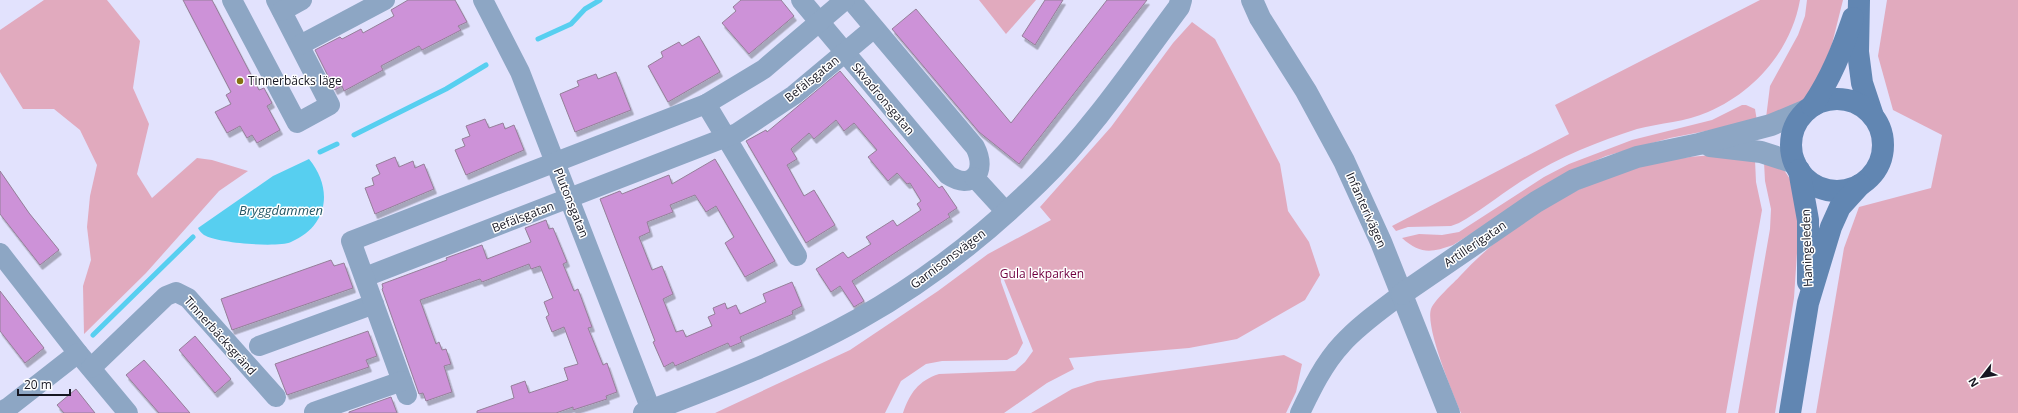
<svg xmlns="http://www.w3.org/2000/svg" width="2018" height="413" font-family="'Open Sans',sans-serif">
<style>
.green{fill:#e1aabe}
.water{fill:#57cff0}
.lines{fill:none;stroke-linecap:round;stroke-linejoin:round}
.stream{stroke:#57cff0;stroke-width:5}
.building{fill:#cd92d8;stroke:#957f99;filter:url(#shadow)}
.minor{stroke:#8da6c4;stroke-width:20}
.tertiary{stroke:#8da6c4;stroke-width:22}
.secondary{stroke:#6186b2;stroke-width:22}
.poi-dot{fill:#857212;stroke:#fff;stroke-width:1.5}
.labels{text-anchor:middle;stroke-width:3;stroke-linejoin:round;paint-order:stroke}
.street-label{font-size:12px;fill:#171722;stroke:#fff}
.poi-label{font-size:12px;fill:#171722;stroke:#fff;text-anchor:start}
.park-label{font-size:12px;fill:#700040;stroke:#fff}
.water-label{font-size:13px;font-style:italic;fill:#245664;stroke:#fff}
</style>
<defs>
<filter id="shadow"><feDropShadow dx="2.5" dy="4.5" stdDeviation="0" flood-color="#0004"/></filter>
</defs>
<rect width="100%" height="100%" fill="#e2e2fd"/>
<g class="green">
<path d="M44,0H107L140,41L133,88L149,124L137,174L152,198L197,158L212,160L248,171L219,191L146,273L84,334L83,286L91,260L87,227L90,196L97,165L80,130L54,109H23L0,72V30Z"/>
<path d="M979,0H1036L1006,34Z"/>
<path d="M1760,0H1800C1791,50 1755,92 1708,112C1686,122 1660,123 1637,129C1618,135 1599,142 1580,150C1558,159 1537,171 1517,184C1497,197 1479,212 1459,223L1451,226L1408,227L1396,231L1392,226L1569,134L1555,105Z"/>
<path d="M1807,0H1843L1832,44L1816,86L1801,102L1766,118L1770,86L1798,35L1805,16Z"/>
<path d="M1887,0H2018V413H1816L1844,248L1859,207L1931,188L1942,135L1893,110L1878,56Z"/>
<path d="M1192,22L1215,39L1280,164L1288,211L1309,242L1320,275L1305,300L1237,339L1189,348L1069,358L1074,369L1047,383L1004,413H903C910,393 918,381 939,374L1015,371L1025,362L1033,351L1000,270L1001,282L1023,343L1017,354L1007,360L942,361L926,364L901,381L885,413H715L850,350L938,291L988,254L1051,220L1040,207L1111,127L1173,43Z"/>
<path d="M1742,105H1746L1755,109L1757,121L1670,138L1606,156L1572,171L1453,245C1431,253 1420,254 1402,238L1419,234L1442,235L1459,232L1544,177L1569,164L1632,140L1712,120Z"/>
<path d="M1717,155L1755,160L1756,182L1762,210L1726,413H1461C1453,394 1425,327 1431,309C1435,299 1453,284 1461,275C1525,206 1622,158 1717,155Z"/>
<path d="M1764,162L1784,170L1790,179L1798,209L1797,253L1794,298L1775,413H1738L1770,229L1771,209L1765,181Z"/>
<path d="M1284,355L1302,364L1296,392L1286,413H1031L1072,389L1097,381Z"/>
</g>
<path class="water" d="M309,159C333,188 329,226 291,242C277,248 217,243 204,235C201,233 199,230 198,228L273,176Z"/>
<g class="lines">
<g class="stream">
<path d="M538,39L571,24L585,9L600,0"/>
<path d="M354,135L446,89L486,65"/>
<path d="M320,152L337,144"/>
<path d="M93,335L193,237"/>
</g>
</g>
<g class="building">
<path d="M183,0H212L259,90L264,88L272,103L267,106L280,130L257,143L252,135L247,138L240,126L227,133L215,112L231,104L226,95L231,92Z"/>
<path d="M408,0H455L467,22L458,26L461,30L422,50L419,46L381,66L383,70L344,91L342,86L335,90L315,50L340,37L342,39L361,29L363,33L394,16L391,10Z"/>
<path d="M741,0H781L794,16L749,54L722,23L736,11L733,7Z"/>
<path d="M1045,0H1063L1035,45L1022,36Z"/>
<path d="M1107,0H1147L1019,164L979,132L892,29L916,9L1011,123Z"/>
<path d="M699,36L720,72L668,102L648,66L663,57L661,52L679,42L682,46Z"/>
<path d="M840,71L939,188L942,186L957,208L948,214L950,217L852,281L864,301L854,307L840,286L831,292L816,269L843,252L848,258L871,244L866,237L893,220L897,226L921,210L917,204L921,201L910,183L907,184L897,173L888,181L868,157L877,150L854,123L844,131L836,120L814,139L809,133L791,149L797,159L787,165L804,196L814,190L835,225L806,243L746,141L766,130L767,132Z"/>
<path d="M616,72L631,110L575,132L560,94L579,86L577,81L596,74L598,79Z"/>
<path d="M485,119L489,128L503,123L505,129L514,125L524,150L466,175L455,150L465,146L462,139L470,136L466,126Z"/>
<path d="M395,157L399,167L413,161L415,168L424,164L434,189L375,214L365,188L374,185L372,178L380,174L376,165Z"/>
<path d="M715,159L775,261L745,277L725,243L734,237L716,206L706,212L695,195L670,205L673,212L647,222L650,232L639,237L652,270L662,266L673,294L663,299L676,332L683,330L686,337L712,326L708,317L715,314L713,308L725,303L727,309L736,305L740,314L766,302L763,294L792,282L802,306L792,311L793,314L740,337L742,342L730,347L728,343L675,366L673,362L664,367L653,342L655,341L600,199L620,191L622,194L669,175L672,184Z"/>
<path d="M0,171L29,213L59,250L40,265L0,214Z"/>
<path d="M546,220L549,229L553,228L567,262L563,264L574,291L578,289L592,327L588,328L603,365L607,363L617,392L606,396L607,399L573,410V407L556,413H477V411L514,398L511,386L525,381L529,393L568,380L564,368L578,364L564,327L552,332L546,317L549,315L544,302L553,298L540,266L531,269L529,264L482,282L480,279L420,300L436,344L439,342L442,350L446,349L451,364L444,366L452,392L426,401L423,393L419,394L382,289L383,288L382,284L447,260L446,258L482,245L487,259L531,242L525,228Z"/>
<path d="M331,260L334,266L344,263L353,288L232,330L221,299Z"/>
<path d="M0,291L44,348L25,363L0,331Z"/>
<path d="M368,331L377,356L366,360L369,367L287,395L275,364Z"/>
<path d="M195,336L231,379L215,393L179,350Z"/>
<path d="M144,360L160,378L190,413H159L126,375Z"/>
<path d="M76,389L95,413H64L57,405Z"/>
<path d="M391,397L397,413H349V412Z"/>
</g>
<g class="lines">
<g class="minor">
<path d="M232,0L297,123L330,105L276,0"/>
<path d="M483,0L520,72L651,410"/>
<path d="M801,0L948,175C972,191 988,172 975,147L851,0"/>
<path d="M282,11L302,0"/>
<path d="M300,45L385,0"/>
<path d="M706,104L797,256"/>
<path d="M974,177L1007,213"/>
<path d="M0,253L78,353L128,413"/>
<path d="M365,277L737,133L794,95L874,28"/>
<path d="M259,346L374,304"/>
<path d="M91,368L166,296L176,292L188,298L276,397"/>
<path d="M407,395L351,241L706,104L764,69L845,0"/>
<path d="M0,412L9,407L78,353"/>
<path d="M314,412L402,381"/>
<path d="M1300,413C1311,390 1324,363 1342,344C1359,325 1381,310 1402,294"/>
</g>
<g class="tertiary">
<path d="M1252,0L1260,18L1306,91L1344,161L1381,242L1449,413"/>
<path d="M1710,146L1761,152L1795,163"/>
<path d="M1402,294L1536,202L1574,180L1637,157L1699,144L1771,125L1807,110"/>
<path d="M644,413C714,387 793,356 859,319C925,282 985,235 1039,182C1092,130 1135,66 1179,7L1181,0"/>
</g>
<g class="secondary">
<path d="M1859,0L1858,52L1862,83L1873,116"/>
<circle cx="1837" cy="145" r="46"/>
<path d="M1812,106C1831,78 1842,50 1853,18"/>
<path d="M1799,170L1808,220V282"/>
<path d="M1790,413L1808,303L1831,227L1840,207L1860,185"/>
</g>
</g>
<circle class="poi-dot" cx="240" cy="81" r="4"/>
<g class="labels">
<g class="street-label">
<text transform="translate(812 79) rotate(-39)" y="4">Befälsgatan</text>
<text transform="translate(883 99) rotate(50)" y="4">Skvadronsgatan</text>
<text transform="translate(571 203) rotate(68)" y="4">Plutonsgatan</text>
<text transform="translate(1366 210) rotate(66)" y="4">Infanterivägen</text>
<text transform="translate(523 217) rotate(-21)" y="4">Befälsgatan</text>
<text transform="translate(1475 244) rotate(-34)" y="4">Artillerigatan</text>
<text transform="translate(1807 248) rotate(-92)" y="4">Haningeleden</text>
<text transform="translate(948 259) rotate(-37)" y="4">Garnisonsvägen</text>
<text transform="translate(220 336) rotate(48)" y="4">Tinnerbäcksgränd</text>
</g>
<g class="poi-label">
<text x="248" y="85">Tinnerbäcks läge</text>
</g>
<g class="park-label">
<text x="1042" y="278">Gula lekparken</text>
</g>
<g class="water-label">
<text x="281" y="215">Bryggdammen</text>
</g>
</g>
<g transform="translate(1982 377) rotate(239)" stroke="#ffffff" stroke-width="3" paint-order="stroke">
<path d="M0-3L7 15L0 10L-7 15Z" fill="#171722"/>
<text y="-6" font-size="11" font-weight="bold" text-anchor="middle" fill="#171722">N</text>
</g>
<path d="M18 389v6h52v-6" fill="none" stroke="#171722" stroke-width="2"/>
<text x="24" y="389" font-size="12" fill="#171722" stroke="#ffffff" stroke-width="3" paint-order="stroke">20 m</text>
</svg>
